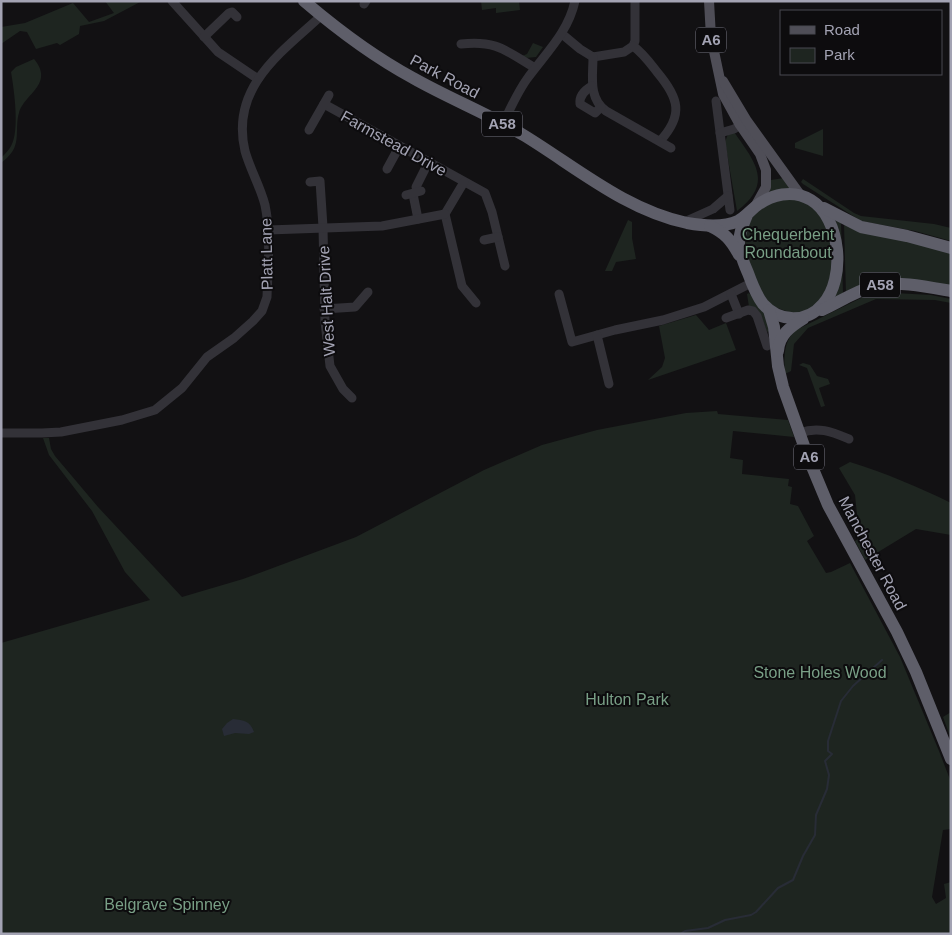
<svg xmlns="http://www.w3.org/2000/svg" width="952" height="935" font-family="Helvetica,sans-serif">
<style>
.green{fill:#1e2520}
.water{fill:#282c36}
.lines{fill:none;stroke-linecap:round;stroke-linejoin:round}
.stream{stroke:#282c36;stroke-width:2}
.minor{stroke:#333238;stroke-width:9}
.major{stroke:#4f4e57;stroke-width:10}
.highway{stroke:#5e5e69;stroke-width:12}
.labels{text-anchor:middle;stroke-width:4;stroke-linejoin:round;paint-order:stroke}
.shield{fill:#0d0c0e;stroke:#767682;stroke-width:1}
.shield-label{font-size:15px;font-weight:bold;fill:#a3a3b3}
.street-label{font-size:16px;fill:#a3a3b3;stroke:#0d0c0e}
.park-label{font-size:16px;fill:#799f86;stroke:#0d0c0e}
</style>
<rect width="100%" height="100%" fill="#121113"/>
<g class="green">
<path d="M105,1H142L104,21L80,26L79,34L60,45L57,43L36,49L27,32L20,31L1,44V27L25,23L73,3L89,22L114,13Z"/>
<path d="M481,1H519L520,10L496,13V8L482,10Z"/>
<path d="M533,43L543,47L536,57L526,58L522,56L527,54Z"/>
<path d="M34,59C55,84 24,94 19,113C15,125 20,141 12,152C9,156 5,160 1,163V158C5,154 9,150 11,146C20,131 14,89 11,72L16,67Z"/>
<path d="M823,129V156L795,148V143Z"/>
<path d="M734,132C755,162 774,183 737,211L725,142L728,134Z"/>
<path d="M784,178L793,190L769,193L771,180Z"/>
<path d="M803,179L854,213L861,216L934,224L951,228V241L915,231L861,221L803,184L801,182Z"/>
<path d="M782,199L800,200L816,209L830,233L832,272L828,289L812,309L794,314L772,306L761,292L745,251L746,229L753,216L766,205Z"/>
<path d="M835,219L841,222L843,293L832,300L840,233Z"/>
<path d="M628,220L632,222V238L636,259L616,262L612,271H605Z"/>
<path d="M844,224L951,252V288L924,284L846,294Z"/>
<path d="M876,292L931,295L951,299V303L935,300L876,299L808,328L794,344L791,371L785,374C784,357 783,342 796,330L861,298Z"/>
<path d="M749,293L764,312L770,331L767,332C763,323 761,306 749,307L747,294Z"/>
<path d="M696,315L709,330L726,323L736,350L648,380L662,367L665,358L659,326Z"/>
<path d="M803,363L810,365L817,376L828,379L830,384L819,388L825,406L821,407L807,368L799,365Z"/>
<path d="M717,411L718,414L788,420L794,437L733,431L730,458L743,460L742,474L789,479L788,486L792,487L790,504L798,506L814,536L807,541L826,573L831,572L850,563L900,657L939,751L951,782V829L943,830L932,897L936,904L946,898L944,884L951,882V934H1V643L150,600L125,572L92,511L49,455L43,438H49L51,449L55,456L98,507L182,597L243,579L356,537L484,470L542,445L597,430L686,413Z"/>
<path d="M850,462C885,473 919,487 951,503V535L916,529L865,560L855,541L863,536L858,524L855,495L839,468Z"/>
<path d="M951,712V739L943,717Z"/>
</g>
<path class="water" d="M233,719C244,720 250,721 254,732L249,734L235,733L224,736L222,729L227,723Z"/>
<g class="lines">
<path class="stream" d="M680,934L685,931L708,928L725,920L751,915L756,912L778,888L793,880L803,856L815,835L816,815L827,789L829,775L825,761L832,754L828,751V741L841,701L853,686L882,660"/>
<g class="minor">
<path d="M172,1L218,52L258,79"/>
<path d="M364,4L366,1"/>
<path d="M562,34L580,49L593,57L624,52L633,46L635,41V1"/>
<path d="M204,37L229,13L232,12L237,17"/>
<path d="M461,44C497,40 506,51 535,68"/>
<path d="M633,46C643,53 650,63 657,72C679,98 684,115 660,141"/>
<path d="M593,57C593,76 588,98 606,111L671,148"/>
<path d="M592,86C585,90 579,96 580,104L595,113L601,107"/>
<path d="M716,101L730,210"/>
<path d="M324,104L485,193L492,212L505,266"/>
<path d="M503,124C510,109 517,93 527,79C545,54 568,33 575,1"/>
<path d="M309,130L329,95"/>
<path d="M720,133L734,129L745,122"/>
<path d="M387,169L399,147"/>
<path d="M310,182L320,181L323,227L325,322L330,366L343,389L352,398"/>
<path d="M416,187L428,163"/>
<path d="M413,194L418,219"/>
<path d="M406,195L421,191"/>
<path d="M445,214L462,286L476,303"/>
<path d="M445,214L464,182"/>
<path d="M684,222L713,209L728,196"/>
<path d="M268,230L382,226L445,214"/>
<path d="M484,240L498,237"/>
<path d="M559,294L572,342L615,330L663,320L704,307L751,283"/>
<path d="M731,294L739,314"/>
<path d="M324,309L355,307L368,292"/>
<path d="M726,318L748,310L753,311L757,316L767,346"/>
<path d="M597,335L609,384"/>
<path d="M1,433H42L61,432L122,420L155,410L182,388L207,357L234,338L253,321L262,311L267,297C268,267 271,234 265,205C260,186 250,169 245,151C230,88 280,53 321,16"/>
<path d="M800,433C818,426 832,432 849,439"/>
</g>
<g class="major">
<path d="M709,1L711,37L723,94L740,125L760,154L766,170V187L756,205"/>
<path d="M723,81L747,121L801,196"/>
</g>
<g class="highway">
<path d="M304,1C338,30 374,57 413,78C450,99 489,114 525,136C577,168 626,210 687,223C704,226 723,228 738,221C745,217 749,212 755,207C771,194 793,189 811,200C841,218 846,279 823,304C807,323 780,323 763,304C756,295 752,284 748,273C744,264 740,254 739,244C739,233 743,225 747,215"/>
<path d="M824,208L861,227L907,236L951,248"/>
<path d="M710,226C725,233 731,240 739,255"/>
<path d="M769,310L774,327L778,366L783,387L808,457L828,505L897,632L916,672L951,759"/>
<path d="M822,310C839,302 856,291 874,286C896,280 929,287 951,291"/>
<path d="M778,351C779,335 790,327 803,319"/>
</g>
</g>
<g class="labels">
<g class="shield">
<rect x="696" y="27.5" width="30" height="25" rx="4"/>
<rect x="482" y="111.5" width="40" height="25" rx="4"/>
<rect x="860" y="272.5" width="40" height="25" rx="4"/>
<rect x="794" y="444.5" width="30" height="25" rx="4"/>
</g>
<g class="shield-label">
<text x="711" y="45">A6</text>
<text x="502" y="129">A58</text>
<text x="880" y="290">A58</text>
<text x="809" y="462">A6</text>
</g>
<g class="street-label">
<text transform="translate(445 76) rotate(28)" y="6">Park Road</text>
<text transform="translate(394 143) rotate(29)" y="6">Farmstead Drive</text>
<text transform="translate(266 254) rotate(-91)" y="6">Platt Lane</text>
<text transform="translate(326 301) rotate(-93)" y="6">West Halt Drive</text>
<text transform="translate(873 553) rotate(62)" y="6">Manchester Road</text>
</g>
<g class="park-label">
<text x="788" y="240">Chequerbent<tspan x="788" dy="18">Roundabout</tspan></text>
<text x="820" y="678">Stone Holes Wood</text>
<text x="627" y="705">Hulton Park</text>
<text x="167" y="910">Belgrave Spinney</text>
</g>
</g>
<rect width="952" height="935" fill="none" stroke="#a3a3b3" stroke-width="5"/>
<rect x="780" y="10" width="162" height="65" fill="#0d0c0e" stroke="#494850"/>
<rect x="790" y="26" width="25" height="8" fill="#4f4e57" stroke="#494850"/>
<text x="824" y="35" font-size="15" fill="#a3a3b3">Road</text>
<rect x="790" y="48" width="25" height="15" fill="#1e2520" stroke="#494850"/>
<text x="824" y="60" font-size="15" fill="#a3a3b3">Park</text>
</svg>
